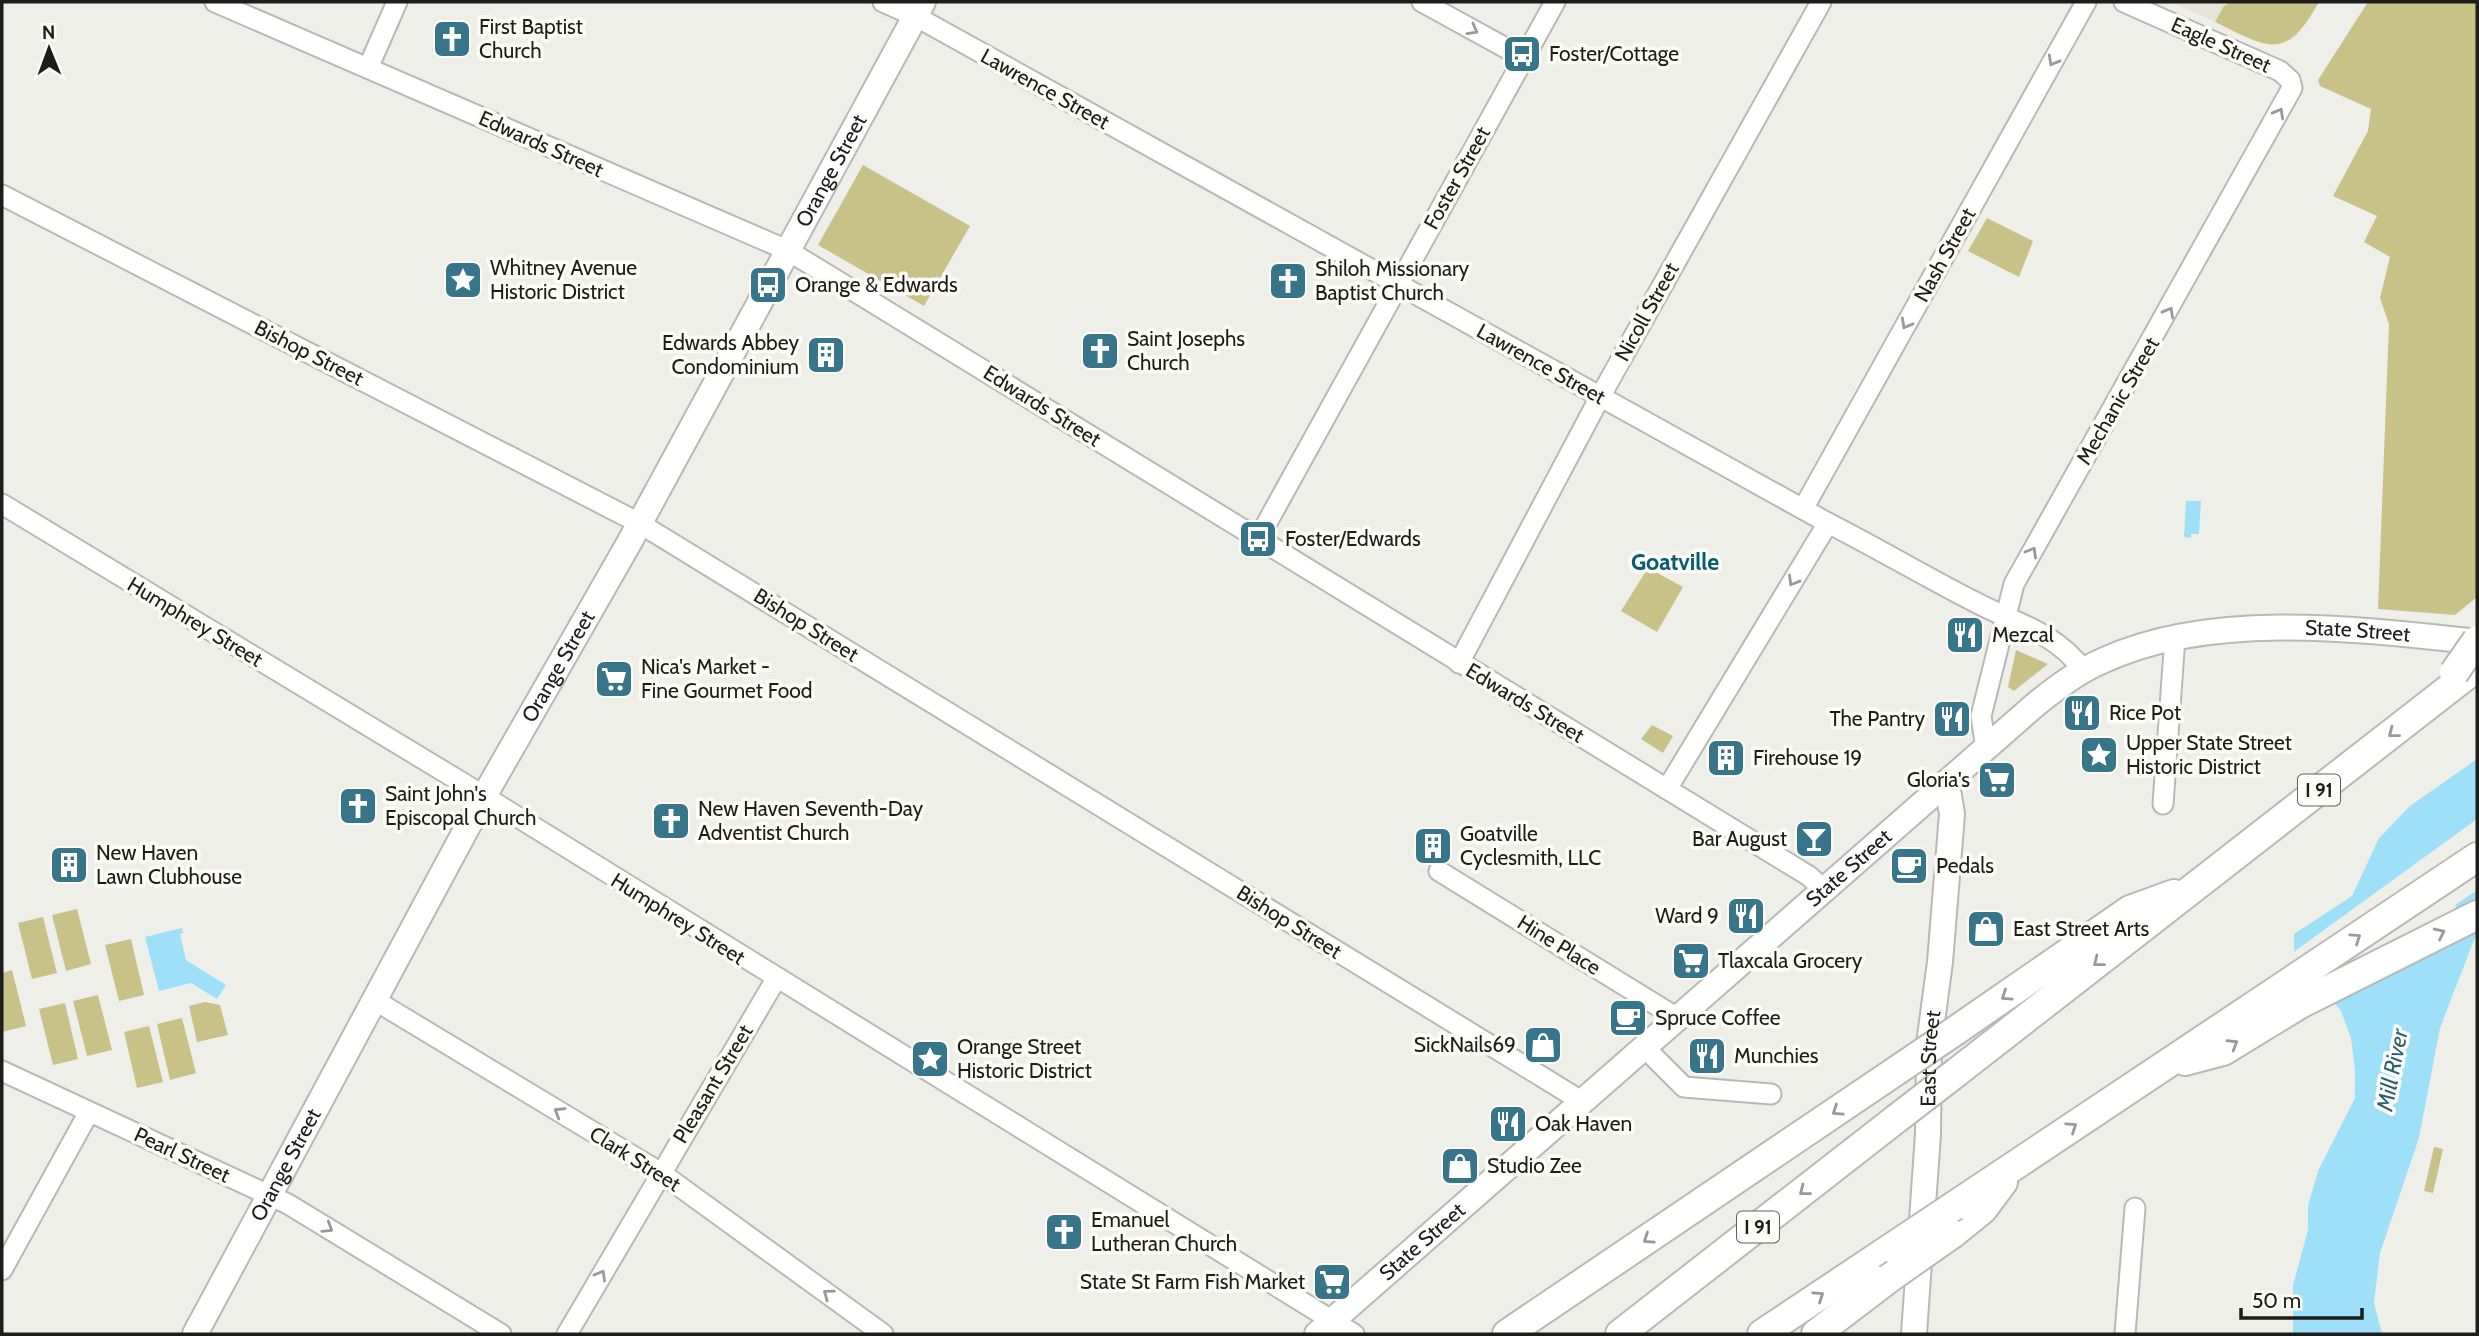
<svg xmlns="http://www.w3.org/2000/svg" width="2479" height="1336" font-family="Cabin,sans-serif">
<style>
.built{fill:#e6e4d8}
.green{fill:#c8c188}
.water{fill:#9fe0f9}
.pier{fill:#efefea}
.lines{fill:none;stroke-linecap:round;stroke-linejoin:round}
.minor-casing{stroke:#b9b8b4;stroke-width:23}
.major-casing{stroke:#b9b8b4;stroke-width:28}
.highway-casing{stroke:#b9b8b4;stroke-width:32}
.minor{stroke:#fff;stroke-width:19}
.major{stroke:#fff;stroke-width:24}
.highway{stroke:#fff;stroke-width:28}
.highway-bridge-casing{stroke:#b9b8b4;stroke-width:32;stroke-linecap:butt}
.highway-bridge{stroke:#fff;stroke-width:28}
.oneway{stroke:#999}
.labels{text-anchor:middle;stroke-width:7;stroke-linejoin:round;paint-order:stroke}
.shield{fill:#fdfcf7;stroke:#60605e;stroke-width:2}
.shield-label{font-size:19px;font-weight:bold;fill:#1d1d1c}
.poi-label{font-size:21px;fill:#1d1d1c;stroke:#fdfcf7;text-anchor:start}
.street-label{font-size:21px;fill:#1d1d1c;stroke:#fdfcf7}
.neighbourhood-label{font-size:23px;font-weight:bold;fill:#095c74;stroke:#fdfcf7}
.water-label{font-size:23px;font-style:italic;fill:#2d5f71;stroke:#fdfcf7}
</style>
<rect width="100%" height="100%" fill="#efefea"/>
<path class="built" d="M2171,2H2319L2296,37L2279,45L2263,44Z"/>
<g class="green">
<path d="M2231,2H2319C2286,61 2270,49 2215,22L2224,6Z"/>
<path d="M2368,2H2477V597L2455,615L2378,609L2389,324L2380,298L2390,257L2364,242L2377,216L2333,196L2368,131L2371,109L2320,86L2318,80Z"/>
<path d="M863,165L970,226L924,306L818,245Z"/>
<path d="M1987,218L2033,241L2019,277L1968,251Z"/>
<path d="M1648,568L1683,587L1657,632L1621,611Z"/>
<path d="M2016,650L2048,664L2014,691L2008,687Z"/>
<path d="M1652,725L1673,736L1663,753L1641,739Z"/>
<path d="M77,909L91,964L66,971L52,915Z"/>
<path d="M43,917L57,973L32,979L18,923Z"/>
<path d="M131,939L144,995L119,1001L105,945Z"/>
<path d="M12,970L26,1026L2,1032V973Z"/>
<path d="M98,995L112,1050L87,1056L73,1001Z"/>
<path d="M205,1002L220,1005L228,1035L197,1042L189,1006Z"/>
<path d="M65,1003L78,1059L53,1065L39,1009Z"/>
<path d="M182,1018L196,1073L170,1080L157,1024Z"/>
<path d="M149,1026L163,1082L137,1088L124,1032Z"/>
<path d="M2434,1147L2443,1149L2433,1193L2424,1191Z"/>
</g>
<g class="water">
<path d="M2186,501H2201L2199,534H2191V538L2184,537Z"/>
<path d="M2477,759V932L2440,1028L2419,1138L2380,1253L2374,1303L2382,1334H2293V1285L2308,1230V1206L2318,1171L2355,1098V1070L2351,1038L2341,1011L2294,953V934L2352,896L2379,838L2410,806Z"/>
<path d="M182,928L183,933L180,934L186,960L226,985L217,999L191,983L159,991L145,937Z"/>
</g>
<path class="pier" d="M2477,819V890L2455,905L2460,914L2477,905V931L2331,1004L2291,954Z"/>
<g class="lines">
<defs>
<g id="minor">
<path d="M215,2L787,250L1809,876L1825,891"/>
<path d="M883,2L915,16L1828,523C1877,548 1926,577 1975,602C2015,623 2055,632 2083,670"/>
<path d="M1422,2L1524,58"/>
<path d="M368,68L397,2"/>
<path d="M2,195L639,523L1583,1102"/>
<path d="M2,504L466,785L1354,1334"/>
<path d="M1803,509L2086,2"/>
<path d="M1258,539L1555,2"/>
<path d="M1459,663L1600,397L1821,2"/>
<path d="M1986,749L1981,716L2014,584L2292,88L2290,80L2280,71L2124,2"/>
<path d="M1667,789L1828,523"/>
<path d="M2163,804L2175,637"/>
<path d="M1439,871L1679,1019"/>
<path d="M376,1001L661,1173L883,1334"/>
<path d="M1645,1048L1684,1087L1771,1094"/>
<path d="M2,1071L288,1204L501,1334"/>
<path d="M2,1270L89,1112"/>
<path d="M567,1334L776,979"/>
<path d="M2125,1334L2135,1208"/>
</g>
<g id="major">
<path id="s1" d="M195,1334L483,798L629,543L923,2"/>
<path id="s2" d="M1317,1334L2035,705C2056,688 2077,672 2102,661C2212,610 2360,629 2477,642"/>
<path id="s3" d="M1914,1334L1928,1134L1929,1044L1940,962L1952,814L1947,784"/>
</g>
<g id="highway">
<path d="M1955,1031L2130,910L2174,894"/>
<path d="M2185,1061L2223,1051L2300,1004L2477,915"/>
<path d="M1957,1072L2477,667"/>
<path d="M1954,1206L2477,857"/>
<path d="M1952,1234L1983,1209L2003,1182"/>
<path d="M1507,1334L1893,1073"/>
<path d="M1620,1334L1896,1119"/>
<path d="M1762,1334L1891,1248"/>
<path d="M1816,1334L1888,1279"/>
</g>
</defs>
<use href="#minor" class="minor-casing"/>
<use href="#major" class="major-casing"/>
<use href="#highway" class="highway-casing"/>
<use href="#minor" class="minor"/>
<use href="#major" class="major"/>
<use href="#highway" class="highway"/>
<defs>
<g id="highway-bridge">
<path d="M2454,673L2477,640"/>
<path d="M1893,1073L1955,1031"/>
<path d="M1896,1119L1957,1072"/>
<path d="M1891,1248L1954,1206"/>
<path d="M1888,1279L1952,1234"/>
</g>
</defs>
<use href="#highway-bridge" class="highway-bridge-casing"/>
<use href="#highway-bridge" class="highway-bridge"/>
</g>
<defs><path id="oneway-chevron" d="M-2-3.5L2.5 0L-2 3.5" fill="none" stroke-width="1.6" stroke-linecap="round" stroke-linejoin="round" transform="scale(1.75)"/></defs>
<g class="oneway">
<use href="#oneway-chevron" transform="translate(1473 30) rotate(29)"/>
<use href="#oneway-chevron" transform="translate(2053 61) rotate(119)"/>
<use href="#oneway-chevron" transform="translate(2279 113) rotate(-61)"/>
<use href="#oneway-chevron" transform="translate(2169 312) rotate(-61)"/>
<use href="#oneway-chevron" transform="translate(1906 324) rotate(119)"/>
<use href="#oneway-chevron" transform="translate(2032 552) rotate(-60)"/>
<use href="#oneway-chevron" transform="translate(1793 581) rotate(121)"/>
<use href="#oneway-chevron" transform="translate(2393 733) rotate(142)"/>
<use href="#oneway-chevron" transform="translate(2440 933) rotate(-26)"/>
<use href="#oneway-chevron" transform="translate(2356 938) rotate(-34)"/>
<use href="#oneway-chevron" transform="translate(2098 962) rotate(142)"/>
<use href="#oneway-chevron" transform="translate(2006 996) rotate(146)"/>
<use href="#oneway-chevron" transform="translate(2233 1044) rotate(-31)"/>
<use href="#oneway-chevron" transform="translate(1837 1111) rotate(146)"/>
<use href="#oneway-chevron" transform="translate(559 1112) rotate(-149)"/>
<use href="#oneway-chevron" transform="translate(2072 1127) rotate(-34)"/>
<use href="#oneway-chevron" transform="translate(1804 1191) rotate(142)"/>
<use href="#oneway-chevron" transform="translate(328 1228) rotate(32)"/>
<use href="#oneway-chevron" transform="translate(1648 1239) rotate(146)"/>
<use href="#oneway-chevron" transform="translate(601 1275) rotate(-60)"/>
<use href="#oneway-chevron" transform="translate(828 1294) rotate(-144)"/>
<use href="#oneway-chevron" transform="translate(1819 1296) rotate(-34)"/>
</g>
<defs>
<symbol id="church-square" viewBox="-11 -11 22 22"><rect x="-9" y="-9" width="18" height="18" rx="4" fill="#37758b" stroke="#fdfcf7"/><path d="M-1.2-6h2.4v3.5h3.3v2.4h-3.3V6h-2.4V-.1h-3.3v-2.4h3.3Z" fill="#fff"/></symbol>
<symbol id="bus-square" viewBox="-11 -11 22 22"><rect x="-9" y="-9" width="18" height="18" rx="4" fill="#37758b" stroke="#fdfcf7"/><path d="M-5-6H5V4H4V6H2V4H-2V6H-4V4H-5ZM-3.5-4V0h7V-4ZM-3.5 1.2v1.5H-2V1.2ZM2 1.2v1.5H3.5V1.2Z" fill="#fff"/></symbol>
<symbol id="sight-square" viewBox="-11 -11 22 22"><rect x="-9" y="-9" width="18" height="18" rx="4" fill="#37758b" stroke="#fdfcf7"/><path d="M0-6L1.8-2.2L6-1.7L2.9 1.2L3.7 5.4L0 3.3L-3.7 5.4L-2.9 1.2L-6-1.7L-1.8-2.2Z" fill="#fff"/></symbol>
<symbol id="building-square" viewBox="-11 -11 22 22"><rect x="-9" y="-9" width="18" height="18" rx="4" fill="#37758b" stroke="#fdfcf7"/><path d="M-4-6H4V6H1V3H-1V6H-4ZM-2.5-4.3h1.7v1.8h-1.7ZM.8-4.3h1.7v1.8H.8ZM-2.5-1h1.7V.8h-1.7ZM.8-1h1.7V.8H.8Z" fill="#fff"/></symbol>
<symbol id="restaurant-square" viewBox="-11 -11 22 22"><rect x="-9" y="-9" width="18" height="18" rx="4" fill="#37758b" stroke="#fdfcf7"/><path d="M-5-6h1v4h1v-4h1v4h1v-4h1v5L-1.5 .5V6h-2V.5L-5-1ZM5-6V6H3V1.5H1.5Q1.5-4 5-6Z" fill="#fff"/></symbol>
<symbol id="supermarket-square" viewBox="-11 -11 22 22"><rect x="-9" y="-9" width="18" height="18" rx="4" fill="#37758b" stroke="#fdfcf7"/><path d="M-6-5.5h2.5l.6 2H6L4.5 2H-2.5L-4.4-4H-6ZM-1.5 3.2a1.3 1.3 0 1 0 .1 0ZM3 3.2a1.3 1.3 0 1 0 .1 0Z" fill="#fff"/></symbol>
<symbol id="bar-square" viewBox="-11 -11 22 22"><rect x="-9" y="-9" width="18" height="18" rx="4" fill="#37758b" stroke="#fdfcf7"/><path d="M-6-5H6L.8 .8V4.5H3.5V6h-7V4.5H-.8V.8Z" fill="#fff"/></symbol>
<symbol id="cafe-square" viewBox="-11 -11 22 22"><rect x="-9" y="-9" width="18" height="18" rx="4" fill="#37758b" stroke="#fdfcf7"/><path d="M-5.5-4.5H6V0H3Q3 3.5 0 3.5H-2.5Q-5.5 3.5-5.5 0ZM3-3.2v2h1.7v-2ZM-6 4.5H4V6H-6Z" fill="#fff"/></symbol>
<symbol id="shop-square" viewBox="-11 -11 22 22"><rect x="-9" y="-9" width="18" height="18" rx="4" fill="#37758b" stroke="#fdfcf7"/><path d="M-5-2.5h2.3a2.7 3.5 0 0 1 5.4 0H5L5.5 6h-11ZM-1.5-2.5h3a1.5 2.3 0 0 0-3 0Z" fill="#fff"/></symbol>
</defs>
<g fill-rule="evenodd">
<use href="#church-square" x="430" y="17" width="44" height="44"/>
<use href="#bus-square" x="1500" y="32" width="44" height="44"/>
<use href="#sight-square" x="441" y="258" width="44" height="44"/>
<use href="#church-square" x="1266" y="259" width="44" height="44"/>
<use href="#bus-square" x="746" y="263" width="44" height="44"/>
<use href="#church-square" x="1078" y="329" width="44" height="44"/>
<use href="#building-square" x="804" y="333" width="44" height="44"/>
<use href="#bus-square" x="1236" y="517" width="44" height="44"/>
<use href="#restaurant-square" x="1943" y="613" width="44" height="44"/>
<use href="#supermarket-square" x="592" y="657" width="44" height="44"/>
<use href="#restaurant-square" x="2060" y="691" width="44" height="44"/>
<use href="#restaurant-square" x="1930" y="697" width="44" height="44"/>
<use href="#sight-square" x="2077" y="733" width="44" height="44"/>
<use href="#building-square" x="1704" y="736" width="44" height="44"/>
<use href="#supermarket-square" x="1975" y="758" width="44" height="44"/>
<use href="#church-square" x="336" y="784" width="44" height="44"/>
<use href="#church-square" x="649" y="799" width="44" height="44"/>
<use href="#bar-square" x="1792" y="817" width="44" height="44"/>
<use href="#building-square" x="1411" y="824" width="44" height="44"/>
<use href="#building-square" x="47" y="843" width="44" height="44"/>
<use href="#cafe-square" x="1887" y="844" width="44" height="44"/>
<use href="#restaurant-square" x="1724" y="894" width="44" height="44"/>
<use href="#shop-square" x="1964" y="907" width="44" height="44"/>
<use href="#supermarket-square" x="1669" y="939" width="44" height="44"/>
<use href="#cafe-square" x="1606" y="996" width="44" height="44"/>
<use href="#shop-square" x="1521" y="1023" width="44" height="44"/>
<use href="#restaurant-square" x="1685" y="1034" width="44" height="44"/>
<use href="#sight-square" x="908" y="1037" width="44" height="44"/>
<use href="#restaurant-square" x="1486" y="1102" width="44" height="44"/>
<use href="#shop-square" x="1438" y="1144" width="44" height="44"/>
<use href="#church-square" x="1042" y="1210" width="44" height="44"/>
<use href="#supermarket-square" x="1310" y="1260" width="44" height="44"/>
</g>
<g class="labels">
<g class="shield">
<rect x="2298" y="774.5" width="42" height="31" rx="5"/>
<rect x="1737" y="1211.5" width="42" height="31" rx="5"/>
</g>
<g class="shield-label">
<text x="2319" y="797">I 91</text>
<text x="1758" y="1234">I 91</text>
</g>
<g class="poi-label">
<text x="479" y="34">First Baptist<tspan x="479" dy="24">Church</tspan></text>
<text x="1549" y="61">Foster/Cottage</text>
<text x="490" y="275">Whitney Avenue<tspan x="490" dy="24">Historic District</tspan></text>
<text x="1315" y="276">Shiloh Missionary<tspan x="1315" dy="24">Baptist Church</tspan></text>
<text x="795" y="292">Orange &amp; Edwards</text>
<text x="1127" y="346">Saint Josephs<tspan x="1127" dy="24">Church</tspan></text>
<text x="799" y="350" text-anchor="end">Edwards Abbey<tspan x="799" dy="24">Condominium</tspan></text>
<text x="1285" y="546">Foster/Edwards</text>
<text x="1992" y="642">Mezcal</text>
<text x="641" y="674">Nica's Market -<tspan x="641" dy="24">Fine Gourmet Food</tspan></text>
<text x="2109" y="720">Rice Pot</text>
<text x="1925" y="726" text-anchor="end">The Pantry</text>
<text x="2126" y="750">Upper State Street<tspan x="2126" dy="24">Historic District</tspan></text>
<text x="1753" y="765">Firehouse 19</text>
<text x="1970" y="787" text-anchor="end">Gloria's</text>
<text x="385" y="801">Saint John's<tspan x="385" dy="24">Episcopal Church</tspan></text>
<text x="698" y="816">New Haven Seventh-Day<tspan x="698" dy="24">Adventist Church</tspan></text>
<text x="1460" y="841">Goatville<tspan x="1460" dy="24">Cyclesmith, LLC</tspan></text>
<text x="1787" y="846" text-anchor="end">Bar August</text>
<text x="96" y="860">New Haven<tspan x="96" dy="24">Lawn Clubhouse</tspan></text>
<text x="1936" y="873">Pedals</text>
<text x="1719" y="923" text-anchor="end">Ward 9</text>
<text x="2013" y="936">East Street Arts</text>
<text x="1718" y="968">Tlaxcala Grocery</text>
<text x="1655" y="1025">Spruce Coffee</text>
<text x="1516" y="1052" text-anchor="end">SickNails69</text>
<text x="957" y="1054">Orange Street<tspan x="957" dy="24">Historic District</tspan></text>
<text x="1734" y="1063">Munchies</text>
<text x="1535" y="1131">Oak Haven</text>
<text x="1487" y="1173">Studio Zee</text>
<text x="1091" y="1227">Emanuel<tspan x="1091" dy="24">Lutheran Church</tspan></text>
<text x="1305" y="1289" text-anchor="end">State St Farm Fish Market</text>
</g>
<g class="street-label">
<text transform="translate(2221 45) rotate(24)" y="7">Eagle Street</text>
<text transform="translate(1045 89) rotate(29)" y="7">Lawrence Street</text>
<text transform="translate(541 144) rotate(24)" y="7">Edwards Street</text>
<text dy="7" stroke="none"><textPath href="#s1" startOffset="1326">Orange Street</textPath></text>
<text transform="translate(1457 178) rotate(-61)" y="7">Foster Street</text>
<text transform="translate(1945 255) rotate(-61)" y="7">Nash Street</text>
<text transform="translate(1647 312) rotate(-61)" y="7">Nicoll Street</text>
<text transform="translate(309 353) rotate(27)" y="7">Bishop Street</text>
<text transform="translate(1541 364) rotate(29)" y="7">Lawrence Street</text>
<text transform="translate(2118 401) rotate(-60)" y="7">Mechanic Street</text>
<text transform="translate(1042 406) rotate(32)" y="7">Edwards Street</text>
<text transform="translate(195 622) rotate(31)" y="7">Humphrey Street</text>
<text transform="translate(806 625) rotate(32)" y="7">Bishop Street</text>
<text dy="7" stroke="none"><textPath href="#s2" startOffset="1295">State Street</textPath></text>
<text dy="7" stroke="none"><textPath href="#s1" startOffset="760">Orange Street</textPath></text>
<text transform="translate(1525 703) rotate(31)" y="7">Edwards Street</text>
<text dy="7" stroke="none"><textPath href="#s2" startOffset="707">State Street</textPath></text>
<text transform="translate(678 919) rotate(32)" y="7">Humphrey Street</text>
<text transform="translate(1289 922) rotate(32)" y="7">Bishop Street</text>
<text transform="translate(1559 945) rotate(32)" y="7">Hine Place</text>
<text dy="7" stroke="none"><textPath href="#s3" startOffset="276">East Street</textPath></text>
<text transform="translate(713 1084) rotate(-59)" y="7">Pleasant Street</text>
<text transform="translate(182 1155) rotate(25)" y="7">Pearl Street</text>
<text transform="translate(635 1159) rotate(32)" y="7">Clark Street</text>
<text dy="7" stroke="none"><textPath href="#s1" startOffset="192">Orange Street</textPath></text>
<text dy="7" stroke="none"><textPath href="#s2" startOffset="140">State Street</textPath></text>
</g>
<g class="neighbourhood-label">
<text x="1675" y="570">Goatville</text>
</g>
<g class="water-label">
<text transform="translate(2392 1070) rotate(-79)" y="8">Mill River</text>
</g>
</g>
<rect width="2479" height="1336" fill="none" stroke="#1d1d1c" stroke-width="7"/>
<g transform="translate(49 49) rotate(359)" stroke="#fdfcf7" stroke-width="5" paint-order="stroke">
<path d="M0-5L12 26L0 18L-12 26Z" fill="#1d1d1c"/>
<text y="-10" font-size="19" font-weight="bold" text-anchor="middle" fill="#1d1d1c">N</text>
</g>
<path d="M2241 1308v10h121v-10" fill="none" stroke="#1d1d1c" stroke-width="3.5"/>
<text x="2252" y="1308" font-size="21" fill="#1d1d1c" stroke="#fdfcf7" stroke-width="5" paint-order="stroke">50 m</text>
</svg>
